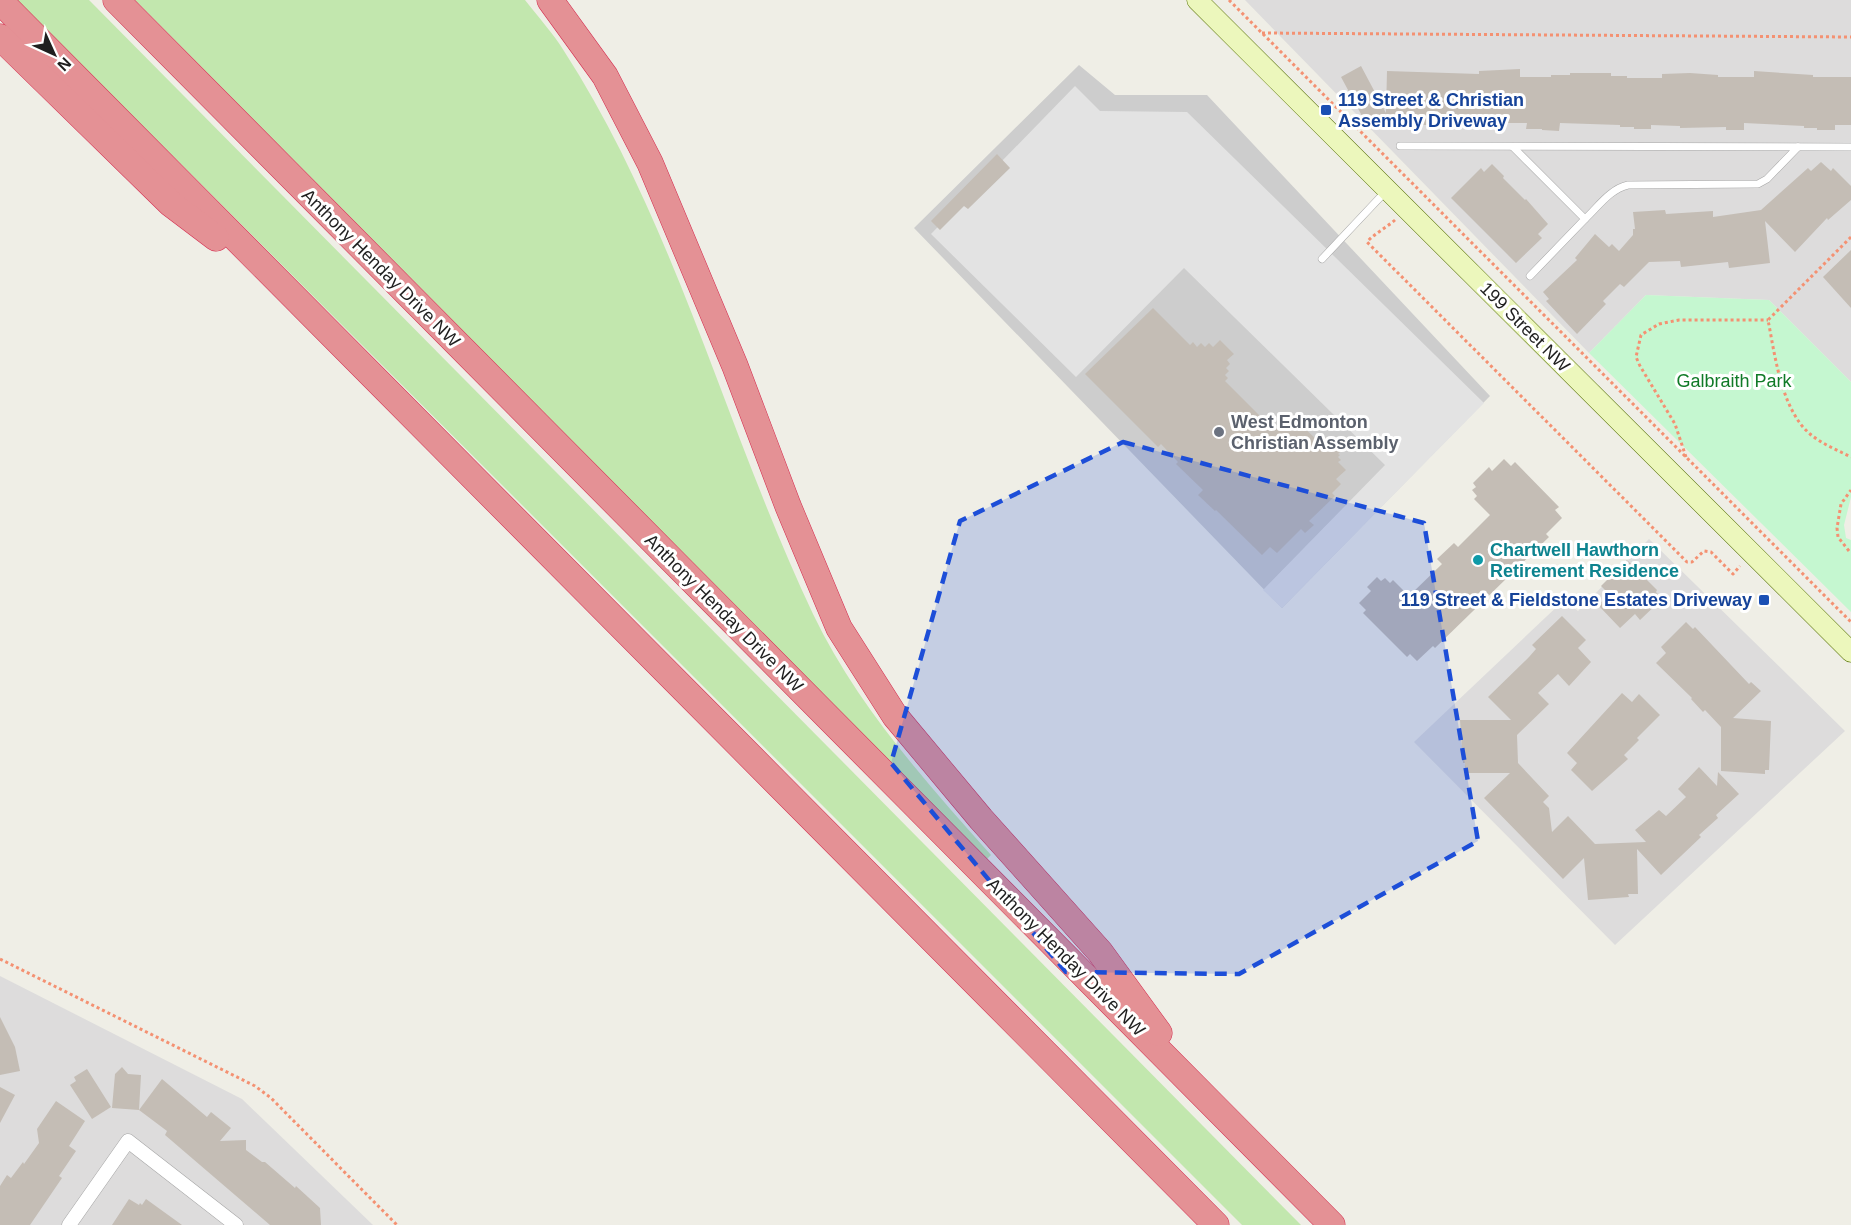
<svg xmlns="http://www.w3.org/2000/svg" width="1851" height="1225" font-family="Arial,sans-serif">
<style>
.residential{fill:#dddcdc}
.religious{fill:#cdcdcd}
.grass{fill:#c2e7ae}
.park{fill:#c5f7d0}
.parking{fill:#e3e3e3}
.building{fill:#c4bdb5}
.lines{fill:none;stroke-linecap:round;stroke-linejoin:round}
.service-casing{stroke:#a6a6a6;stroke-width:8}
.minor-casing{stroke:#a6a6a6;stroke-width:15}
.secondary-casing{stroke:#597309;stroke-width:21}
.motorway-casing{stroke:#d42c4f;stroke-width:27}
.path{stroke:#f49172;stroke-width:3;stroke-dasharray:3 3;stroke-linecap:butt}
.service{stroke:#fff;stroke-width:7}
.minor{stroke:#fff;stroke-width:14}
.secondary{stroke:#ecf7bc;stroke-width:20}
.motorway{stroke:#e49195;stroke-width:26}
.marked{fill:#1d4ed8;fill-opacity:0.2;stroke:#1d4ed8;stroke-width:4.5;stroke-dasharray:12 8;stroke-linejoin:round}
.transit-dot{fill:#1a4fb4;stroke:#fff;stroke-width:2}
.worship-dot{fill:#6b7280;stroke:#fff;stroke-width:2}
.culture-dot{fill:#0f9aa8;stroke:#fff;stroke-width:2}
.labels{text-anchor:middle;stroke-width:6;stroke-linejoin:round;paint-order:stroke}
.transit-label{font-size:18px;font-weight:bold;fill:#164399;stroke:#fff;text-anchor:start}
.street-label{font-size:18px;fill:#1f1f1f;stroke:#fff}
.park-label{font-size:18px;fill:#107a27;stroke:#fff}
.worship-label{font-size:18px;font-weight:bold;fill:#5b616d;stroke:#fff;text-anchor:start}
.culture-label{font-size:18px;font-weight:bold;fill:#0d838f;stroke:#fff;text-anchor:start}
</style>
<rect width="100%" height="100%" fill="#efeee6"/>
<g class="residential">
<path d="M1245,0H1851V382L1769,300L1646,295L1589,353Z"/>
<path d="M1649,539L1845,731L1615,945L1414,742L1564,600L1578,611Z"/>
<path d="M0,976L242,1099L373,1225H0Z"/>
</g>
<path class="religious" d="M1079,65L1115,95H1207L1490,396L1282,608L914,228Z"/>
<g class="grass">
<path d="M17,0H89L1301,1225H1242Z"/>
<path d="M135,0H525C538,17 553,33 564,51C676,225 725,428 813,614C856,704 925,781 991,855L987,859Z"/>
</g>
<path class="park" d="M1646,295L1769,300L1851,382V497L1844,525L1846,538L1851,540V612L1589,353Z"/>
<path class="parking" d="M1075,86L1100,111L1187,112L1484,403L1282,608L1263,590L1385,465L1184,268L1076,377L931,234Z"/>
<g class="building">
<path d="M1361,66L1386,113L1387,71L1479,74V71L1520,69V77H1551V75H1570V73H1611V76H1627V78H1662V74L1690,73L1718,75V77H1754V71L1813,75V77H1851V125H1835V130H1817V128H1804V126L1744,123V130H1726V127L1680,128V126L1651,125V129H1634V127H1620V125L1560,123L1559,131L1542,130V129H1526L1527,123H1499V121H1469V127L1451,126V125H1391V114L1368,127L1341,77Z"/>
<path d="M997,154L1010,168L968,209L964,206L940,230L931,221Z"/>
<path d="M1821,162L1831,171L1833,168L1851,186V200L1828,220L1827,218L1795,252L1765,221L1770,263L1729,268L1728,262L1681,267L1680,261L1649,262L1624,287L1620,284L1603,301L1606,304L1577,334L1546,301L1549,299L1543,292L1577,260L1575,258L1595,234L1609,247L1612,244L1619,251L1633,235V229H1635L1633,212L1665,210L1666,214L1713,211V217L1761,210L1808,168L1811,171Z"/>
<path d="M1492,164L1504,176L1503,178L1525,200L1526,199L1548,224L1538,234L1542,238L1516,263L1451,198L1481,168L1484,172Z"/>
<path d="M1851,250V308L1823,277Z"/>
<path d="M1153,308L1190,345L1193,342L1197,347L1201,343L1205,347L1209,343L1213,347L1220,340L1234,354L1227,360L1230,364L1226,368L1229,371L1225,375L1228,378L1225,381L1273,429L1275,427L1278,430L1281,427L1285,431L1288,427L1291,430L1295,426L1298,430L1302,426L1316,439L1318,437L1324,439L1327,437L1341,451L1338,454L1340,455L1338,457L1341,460L1338,462L1346,470L1336,479L1341,484L1332,493L1335,496L1309,521L1314,525L1305,533L1301,529L1277,553L1270,547L1262,555L1216,510L1215,511L1198,495L1203,490L1176,464L1178,462L1161,444L1158,447L1085,374Z"/>
<path d="M1504,459L1511,466L1515,462L1559,507L1555,510L1562,518L1546,534L1549,537L1435,648L1433,646L1417,661L1410,654L1407,657L1363,613L1366,610L1359,603L1371,591L1367,587L1377,577L1381,581L1385,578L1390,583L1393,580L1409,596L1442,564L1437,559L1454,543L1458,547L1490,515L1474,499L1477,496L1472,490L1476,487L1473,483L1489,467L1492,471Z"/>
<path d="M1627,560L1657,590L1656,592L1662,599L1640,620L1635,614L1620,628L1598,605L1609,594L1601,586Z"/>
<path d="M1562,616L1586,640L1578,648L1591,662L1569,686L1558,674L1538,693L1549,704L1517,735L1518,763L1549,796L1543,802L1549,808L1552,832L1568,816L1595,844L1646,842L1635,830L1659,810L1666,816L1686,797L1678,789L1699,767L1717,786L1718,772L1739,794L1716,815L1718,818L1699,835L1701,837L1661,875L1637,849L1638,894H1628L1629,897L1588,900L1584,858L1563,879L1484,798L1510,773H1465V763H1463L1460,720H1511L1488,697L1529,657L1536,649L1532,645Z"/>
<path d="M1686,622L1693,629L1695,627L1749,684L1751,682L1761,691L1733,718L1771,721L1769,770H1765V774L1721,771V727L1705,710L1703,712L1691,699L1692,698L1656,663L1666,653L1661,647Z"/>
<path d="M1622,693L1632,702L1639,694L1660,715L1637,738L1639,740L1624,755L1628,759L1592,791L1571,770L1577,763L1567,753Z"/>
<path d="M0,1017L15,1047L20,1071L0,1075Z"/>
<path d="M122,1067L128,1074L141,1075L139,1110L112,1108L115,1074Z"/>
<path d="M87,1069L111,1107L92,1119L70,1085L76,1081L74,1077Z"/>
<path d="M162,1079L207,1117L211,1112L231,1128L220,1141L246,1140V1150L262,1162H265L295,1188L296,1186L320,1208L321,1225H270L165,1135L167,1131L139,1110Z"/>
<path d="M0,1087L15,1095L0,1123Z"/>
<path d="M56,1101L85,1121L69,1146L76,1151L59,1176L62,1178L30,1225H0V1186L7,1175L11,1178L23,1162L24,1164L39,1143L37,1129Z"/>
<path d="M129,1199L139,1205L140,1203L142,1205L146,1199L182,1225H112Z"/>
</g>
<g class="lines">
<defs>
<g id="service">
<path d="M1400,146L1851,147"/>
<path d="M1513,147L1585,219L1530,276"/>
<path d="M1585,219C1598,207 1610,189 1628,185L1758,184L1767,179L1798,147"/>
<path d="M1322,259L1386,191"/>
</g>
<path id="minor" d="M69,1225L128,1141L236,1225"/>
<path id="secondary" d="M1197,0L1851,652"/>
<g id="motorway">
<path d="M116,0L1332,1225"/>
<path d="M550,0L605,76L650,163L735,366L788,506L839,628L895,716L981,819L1100,952L1159,1033"/>
<path d="M0,1L1216,1225"/>
<path d="M0,37L171,204L216,238"/>
</g>
</defs>
<use href="#service" class="service-casing"/>
<use href="#minor" class="minor-casing"/>
<use href="#secondary" class="secondary-casing"/>
<use href="#motorway" class="motorway-casing"/>
<g class="path">
<path d="M1229,0L1851,622"/>
<path d="M1262,33L1851,37"/>
<path d="M1395,220C1386,228 1375,233 1367,242L1687,562H1692L1704,551L1711,552L1733,574L1740,566"/>
<path d="M1851,237L1768,320C1775,355 1781,409 1810,434C1822,444 1837,450 1851,457"/>
<path d="M1686,457L1675,424L1640,366L1636,357L1641,335L1659,324L1679,320H1768"/>
<path d="M1849,551L1838,537L1837,528L1841,504L1851,490"/>
<path d="M0,959L255,1086L271,1098L397,1225"/>
</g>
<use href="#service" class="service"/>
<use href="#minor" class="minor"/>
<use href="#secondary" class="secondary"/>
<use href="#motorway" class="motorway"/>
</g>
<path class="marked" d="M1123,442L1424,523L1478,841L1239,974L1066,972L891,763L960,521Z"/>
<g class="transit-dot">
<rect x="1320" y="104" width="12" height="12" rx="3"/>
<rect x="1758" y="594" width="12" height="12" rx="3"/>
</g>
<circle class="worship-dot" cx="1219" cy="432" r="6"/>
<circle class="culture-dot" cx="1478" cy="560" r="6"/>
<g class="labels">
<g class="transit-label">
<text x="1338" y="106">119 Street &amp; Christian<tspan x="1338" dy="21">Assembly Driveway</tspan></text>
<text x="1752" y="606" text-anchor="end">119 Street &amp; Fieldstone Estates Driveway</text>
</g>
<g class="street-label">
<text transform="translate(381 268) rotate(45)" y="6">Anthony Henday Drive NW</text>
<text transform="translate(1525 327) rotate(45)" y="6">199 Street NW</text>
<text transform="translate(724 613) rotate(45)" y="6">Anthony Henday Drive NW</text>
<text transform="translate(1066 957) rotate(45)" y="6">Anthony Henday Drive NW</text>
</g>
<g class="park-label">
<text x="1734" y="387">Galbraith Park</text>
</g>
<g class="worship-label">
<text x="1231" y="428">West Edmonton<tspan x="1231" dy="21">Christian Assembly</tspan></text>
</g>
<g class="culture-label">
<text x="1490" y="556">Chartwell Hawthorn<tspan x="1490" dy="21">Retirement Residence</tspan></text>
</g>
</g>
<g transform="translate(54 54) rotate(135)" stroke="#ffffff" stroke-width="4.5" paint-order="stroke">
<path d="M0-4.5L10 22L0 15L-10 22Z" fill="#1f1f1f"/>
<text y="-9" font-size="16" font-weight="bold" text-anchor="middle" fill="#1f1f1f">N</text>
</g>
</svg>
